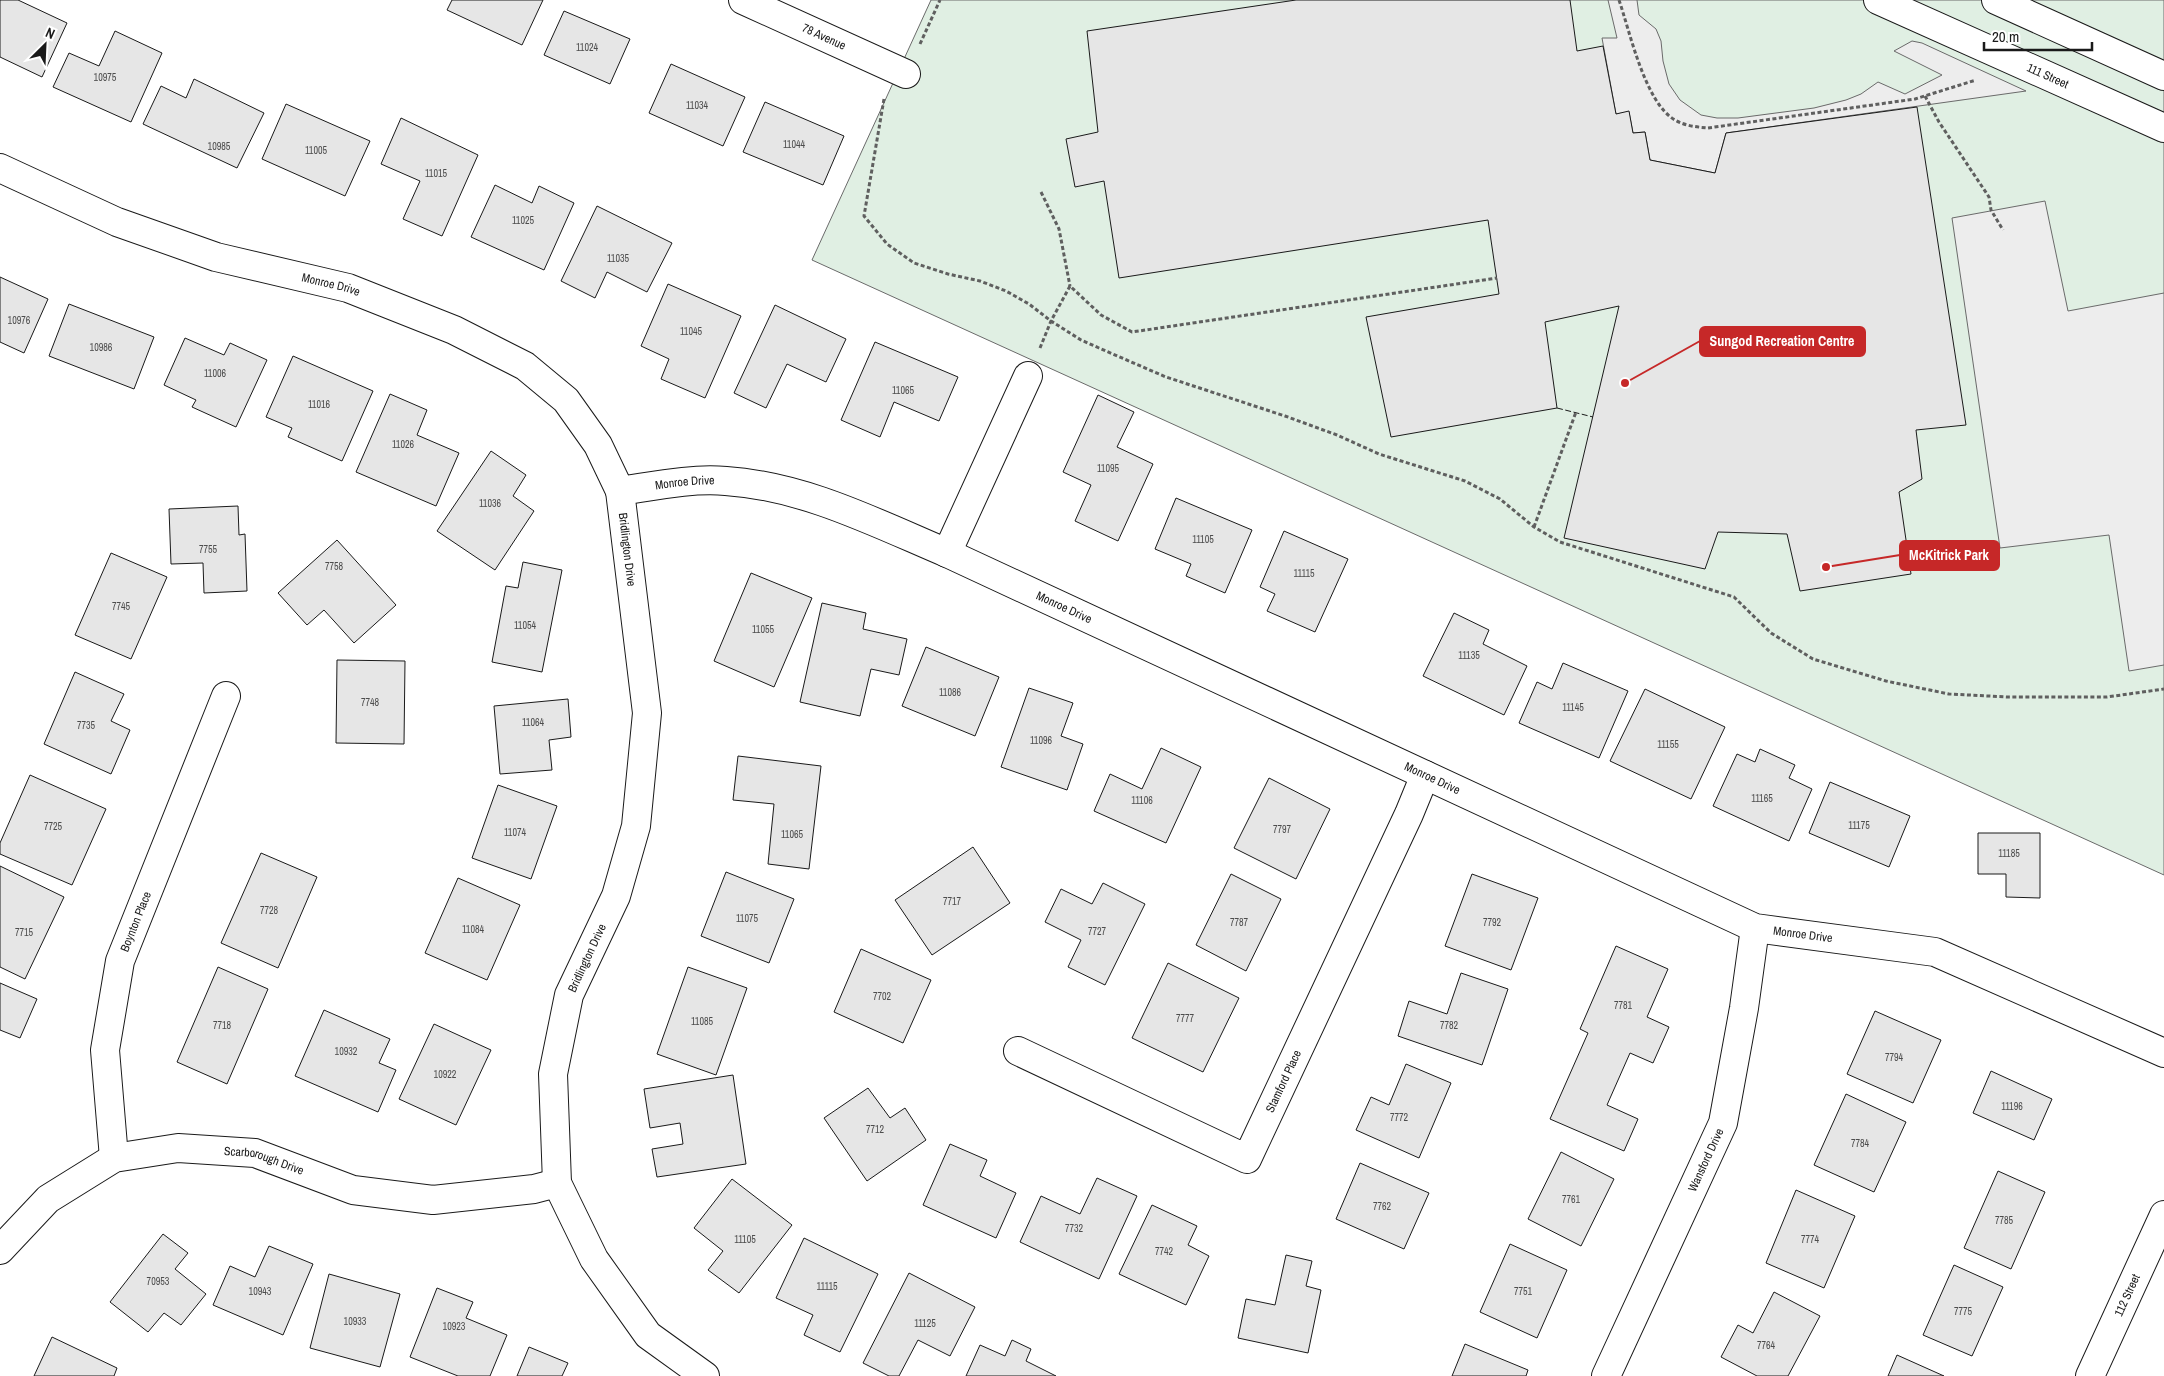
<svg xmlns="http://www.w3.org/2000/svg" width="2164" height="1376" font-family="'Archivo Narrow',sans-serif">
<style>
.green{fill:#e0efe3;stroke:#6a6a6a}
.parking{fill:#ededed;stroke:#6a6a6a}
.building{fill:#e6e6e6;stroke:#1a1a1a}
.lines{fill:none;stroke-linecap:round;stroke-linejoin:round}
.minor-casing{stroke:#1a1a1a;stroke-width:30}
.tertiary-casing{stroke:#1a1a1a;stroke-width:30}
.path{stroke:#5f5f5f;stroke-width:3;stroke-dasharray:4 2.5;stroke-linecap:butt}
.minor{stroke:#fff;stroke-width:28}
.tertiary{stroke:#fff;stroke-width:28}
.fence{stroke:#1a1a1a;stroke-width:1;stroke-dasharray:6 2.5;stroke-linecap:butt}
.labels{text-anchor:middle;stroke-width:4;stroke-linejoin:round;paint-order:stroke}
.number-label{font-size:10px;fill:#4d4d4d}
.street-label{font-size:12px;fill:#1a1a1a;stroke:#fff}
.leader{fill:none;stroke:#c62828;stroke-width:2}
.callout-dot{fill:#c62828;stroke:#fff;stroke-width:2}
.callout{fill:#c62828;stroke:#c62828;stroke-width:2}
.callout-label{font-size:14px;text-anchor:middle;font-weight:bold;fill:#fff}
</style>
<rect width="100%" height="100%" fill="#fff"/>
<path class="green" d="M931,0H2164V875L812,260Z"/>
<g class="parking">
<path d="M1608,0H1637L1639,15L1656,29L1661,41L1663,61L1669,84L1680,100L1701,115L1717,118H1738L1814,108L1846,100L1861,94L1878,82L1905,94L1942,75L1894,51L1912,41L1922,43L2026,91L1726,133L1715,173L1650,160L1645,132L1633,133L1629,112L1616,114L1602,38H1617Z"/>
<path d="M2045,201L2068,311L2164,293V665L2129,671L2109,535L2000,548L1952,218Z"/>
</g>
<g class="building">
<path d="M0,0H18L67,23L42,77L0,57Z"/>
<path d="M452,0H543L522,45L447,10Z"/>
<path d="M1296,0H1570L1577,51L1603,46L1616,114L1629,111L1633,133L1645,132L1650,160L1715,173L1726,133L1917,107L1966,425L1916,430L1922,479L1899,492L1911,574L1800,591L1787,534L1718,532L1705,569L1564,538L1619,306L1545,322L1557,408L1391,437L1366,317L1499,294L1488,220L1119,278L1104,181L1075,187L1066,139L1098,132L1087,31Z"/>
<path d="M564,11L630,39L610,84L544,55Z"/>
<path d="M115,31L162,53L131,122L53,87L69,53L99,66Z"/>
<path d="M671,64L745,97L723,146L649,113Z"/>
<path d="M194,79L264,113L237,168L143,124L161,86L186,98Z"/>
<path d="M765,102L844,136L823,185L743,152Z"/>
<path d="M286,104L370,141L345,196L262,159Z"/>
<path d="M401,118L478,155L442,236L403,219L420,181L381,164Z"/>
<path d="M495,185L532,203L539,186L574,203L544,270L471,237Z"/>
<path d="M597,206L672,243L647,292L607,272L595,298L561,281Z"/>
<path d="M0,277L48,299L24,353L0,342Z"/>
<path d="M668,284L741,316L705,398L661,379L669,359L641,346Z"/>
<path d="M69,304L154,337L134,389L49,356Z"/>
<path d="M775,305L846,339L826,382L787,364L766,408L734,393Z"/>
<path d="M185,338L224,355L230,343L267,360L236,427L192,407L196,400L164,385Z"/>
<path d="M875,342L958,377L939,421L894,402L880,437L841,420Z"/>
<path d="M293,356L373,391L342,461L288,437L292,428L266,417Z"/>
<path d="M390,394L427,410L417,435L459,453L436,506L356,472Z"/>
<path d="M1098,395L1134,412L1117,447L1153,464L1118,541L1075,521L1091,485L1063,472Z"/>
<path d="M491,451L526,475L513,496L534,511L495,570L437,531Z"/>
<path d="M1176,498L1252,530L1225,593L1186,576L1191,564L1155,549Z"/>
<path d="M238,506L239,535L245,534L247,591L204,593L203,563L171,564L169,509Z"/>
<path d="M1284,531L1348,559L1315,632L1267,611L1275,594L1260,587Z"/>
<path d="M337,540L396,605L354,643L324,610L307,625L278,593Z"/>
<path d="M111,553L167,577L131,659L75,635Z"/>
<path d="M523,562L562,570L542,672L492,662L506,586L518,588Z"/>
<path d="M751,573L812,598L774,687L714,661Z"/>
<path d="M822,603L866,613L863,629L907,639L899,675L871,669L860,716L800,702Z"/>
<path d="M1454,613L1489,630L1483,644L1527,666L1504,715L1423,676Z"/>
<path d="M926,647L999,677L975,736L902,706Z"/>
<path d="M337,660L405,661L404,744L336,743Z"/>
<path d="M1563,663L1628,691L1599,758L1519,723L1537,682L1552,689Z"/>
<path d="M75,672L124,694L111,721L130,730L111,774L44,744Z"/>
<path d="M1029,688L1073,703L1061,736L1083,744L1067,790L1001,767Z"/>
<path d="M1645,689L1725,727L1691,799L1610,761Z"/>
<path d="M568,699L571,737L549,740L552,770L500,774L494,706Z"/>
<path d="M1161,748L1201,767L1166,843L1094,811L1110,774L1142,789Z"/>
<path d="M1760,749L1795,765L1789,778L1812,789L1789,841L1713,806L1737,754L1755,762Z"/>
<path d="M738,756L821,766L809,869L768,864L774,804L733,800Z"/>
<path d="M30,775L106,809L72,885L0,854V843Z"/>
<path d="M1269,778L1330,809L1296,879L1234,848Z"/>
<path d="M1830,782L1910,816L1889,867L1809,833Z"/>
<path d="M498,785L557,806L531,879L472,858Z"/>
<path d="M1978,833H2040V898L2006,897V874H1978Z"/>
<path d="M973,847L1010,903L932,955L895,900Z"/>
<path d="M261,853L317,877L278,968L221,943Z"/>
<path d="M0,866L64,897L25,979L0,967Z"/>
<path d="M726,872L794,899L769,963L701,936Z"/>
<path d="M1231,874L1281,899L1246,971L1196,945Z"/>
<path d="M1472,874L1538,898L1511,970L1445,946Z"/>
<path d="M458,878L520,905L487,980L425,953Z"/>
<path d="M1103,883L1145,904L1105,985L1068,967L1081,940L1045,922L1061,889L1092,904Z"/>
<path d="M1616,946L1668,969L1647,1017L1669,1027L1653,1063L1630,1053L1607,1105L1638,1119L1624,1151L1550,1119L1588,1033L1580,1029Z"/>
<path d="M861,949L931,980L903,1043L834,1012Z"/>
<path d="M1168,963L1239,998L1203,1072L1132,1038Z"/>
<path d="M218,967L268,989L227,1084L177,1062Z"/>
<path d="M688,967L747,988L716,1075L657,1054Z"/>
<path d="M1461,973L1508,989L1482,1065L1398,1036L1409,1001L1447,1014Z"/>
<path d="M0,983L37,999L20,1038L0,1030Z"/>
<path d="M324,1010L390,1039L379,1063L396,1070L378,1112L295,1076Z"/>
<path d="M1875,1011L1941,1040L1913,1103L1847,1074Z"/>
<path d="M434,1024L491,1050L456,1125L399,1099Z"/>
<path d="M1406,1064L1451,1083L1419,1158L1356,1130L1371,1097L1389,1105Z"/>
<path d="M1991,1071L2052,1099L2034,1140L1973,1113Z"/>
<path d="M733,1075L746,1164L657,1177L652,1149L683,1144L680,1123L650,1128L644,1089Z"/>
<path d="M868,1088L890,1118L905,1108L926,1140L867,1181L824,1118Z"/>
<path d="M1846,1094L1906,1122L1874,1192L1814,1165Z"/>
<path d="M950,1144L987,1160L980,1176L1016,1193L996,1238L923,1205Z"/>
<path d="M1561,1152L1614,1179L1581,1246L1528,1219Z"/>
<path d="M1360,1163L1429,1193L1404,1249L1336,1219Z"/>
<path d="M1998,1171L2045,1192L2011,1269L1964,1248Z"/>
<path d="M1097,1178L1137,1196L1099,1279L1020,1242L1041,1196L1080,1214Z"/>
<path d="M732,1179L792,1225L739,1293L708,1270L723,1251L694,1228Z"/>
<path d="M1796,1190L1855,1216L1824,1288L1766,1263Z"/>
<path d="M1152,1205L1197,1226L1188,1245L1209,1256L1186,1305L1119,1274Z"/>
<path d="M163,1234L188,1253L175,1269L206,1294L181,1325L164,1313L148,1332L110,1302Z"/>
<path d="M804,1238L878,1274L840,1352L804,1335L813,1315L776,1298Z"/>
<path d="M1510,1244L1567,1270L1537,1338L1480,1312Z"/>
<path d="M269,1246L313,1264L283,1335L213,1305L230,1266L255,1277Z"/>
<path d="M1286,1255L1312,1261L1306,1286L1321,1290L1308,1353L1238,1338L1246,1299L1275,1305Z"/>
<path d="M1954,1265L2003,1287L1972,1356L1923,1335Z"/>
<path d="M909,1273L975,1307L950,1356L918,1340L899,1376H889L863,1363Z"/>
<path d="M329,1274L400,1294L380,1367L310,1348Z"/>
<path d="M437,1288L473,1302L466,1318L507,1335L490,1376H458L410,1357Z"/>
<path d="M1774,1292L1820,1316L1788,1376H1757L1721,1357L1738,1325L1753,1333Z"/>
<path d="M52,1337L117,1368L114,1376H34Z"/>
<path d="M1012,1340L1031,1349L1026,1361L1056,1376H966L980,1345L1005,1356Z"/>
<path d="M1465,1344L1528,1370L1526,1376H1452Z"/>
<path d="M529,1347L568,1363L562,1376H517Z"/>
<path d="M1897,1355L1944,1376H1888Z"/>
</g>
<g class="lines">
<defs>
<g id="minor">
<path id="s1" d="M743,0L906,74"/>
<path id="s2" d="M1878,0L2164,128"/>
<path d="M1996,0L2164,76"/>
<path id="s3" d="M0,168L117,222L216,257L348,288L454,330L525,366L566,400L598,445L620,491C654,486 691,478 726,481C804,486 876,523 947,553L1755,928L1935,952L2164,1053"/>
<path id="s4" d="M620,491L647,713L636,826L616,896L569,995L553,1074L557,1183L594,1259L648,1335L705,1376"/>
<path d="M947,553L1028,376"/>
<path id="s5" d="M1018,1051L1247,1159L1409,814L1425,775"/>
<path id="s6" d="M114,1158L105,1050L120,961L226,696"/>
<path id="s7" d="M0,1250L48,1199L114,1158L178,1148L255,1153L353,1190L433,1200L534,1189L557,1183"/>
<path id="s8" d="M1606,1376L1723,1123L1744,1008L1755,928"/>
</g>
<g id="tertiary">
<path id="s9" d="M2090,1376L2164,1215"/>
</g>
</defs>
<use href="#minor" class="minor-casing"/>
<use href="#tertiary" class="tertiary-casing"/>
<g class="path">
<path d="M1619,0C1630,32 1645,103 1675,120C1685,126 1697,127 1708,128L1915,99L1976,80"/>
<path d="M920,44L940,0"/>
<path d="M1925,96L1939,122L1989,197L1991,210L2003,230"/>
<path d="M884,99L864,216L887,244L914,263L948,274L980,281L1006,291L1029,304L1051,321L1081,340L1099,348L1166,377L1285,416L1337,435L1379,454L1465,481L1500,499L1534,527L1560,542L1734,597L1771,633L1813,659L1886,681L1949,694L2008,697H2107L2164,689"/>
<path d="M1041,192L1059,229L1070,286"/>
<path d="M1040,348L1051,321L1070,286L1101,315L1132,332L1497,278"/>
<path d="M1534,527L1576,412"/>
</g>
<use href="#minor" class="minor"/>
<use href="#tertiary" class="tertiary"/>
<path class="fence" d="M1557,408L1593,417"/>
</g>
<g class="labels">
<g class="number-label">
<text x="587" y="51">11024</text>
<text x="105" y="81">10975</text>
<text x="697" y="109">11034</text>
<text x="794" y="148">11044</text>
<text x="219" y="150">10985</text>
<text x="316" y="154">11005</text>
<text x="436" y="177">11015</text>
<text x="523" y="224">11025</text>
<text x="618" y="262">11035</text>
<text x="19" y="324">10976</text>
<text x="691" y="335">11045</text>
<text x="101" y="351">10986</text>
<text x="215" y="377">11006</text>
<text x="903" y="394">11065</text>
<text x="319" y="408">11016</text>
<text x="403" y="448">11026</text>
<text x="1108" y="472">11095</text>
<text x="490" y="507">11036</text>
<text x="1203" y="543">11105</text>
<text x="208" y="553">7755</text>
<text x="334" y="570">7758</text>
<text x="1304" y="577">11115</text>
<text x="121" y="610">7745</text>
<text x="525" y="629">11054</text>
<text x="763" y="633">11055</text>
<text x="1469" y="659">11135</text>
<text x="950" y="696">11086</text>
<text x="370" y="706">7748</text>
<text x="1573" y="711">11145</text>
<text x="533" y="726">11064</text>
<text x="86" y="729">7735</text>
<text x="1041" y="744">11096</text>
<text x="1668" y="748">11155</text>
<text x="1762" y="802">11165</text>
<text x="1142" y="804">11106</text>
<text x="1859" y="829">11175</text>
<text x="53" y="830">7725</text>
<text x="1282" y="833">7797</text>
<text x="515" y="836">11074</text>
<text x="792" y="838">11065</text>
<text x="2009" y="857">11185</text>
<text x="952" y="905">7717</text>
<text x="269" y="914">7728</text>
<text x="747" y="922">11075</text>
<text x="1239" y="926">7787</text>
<text x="1492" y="926">7792</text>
<text x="473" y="933">11084</text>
<text x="1097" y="935">7727</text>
<text x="24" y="936">7715</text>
<text x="882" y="1000">7702</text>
<text x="1623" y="1009">7781</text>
<text x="1185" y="1022">7777</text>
<text x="702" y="1025">11085</text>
<text x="222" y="1029">7718</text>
<text x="1449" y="1029">7782</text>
<text x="346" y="1055">10932</text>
<text x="1894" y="1061">7794</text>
<text x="445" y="1078">10922</text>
<text x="2012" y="1110">11196</text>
<text x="1399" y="1121">7772</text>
<text x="875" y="1133">7712</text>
<text x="1860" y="1147">7784</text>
<text x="1571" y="1203">7761</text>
<text x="1382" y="1210">7762</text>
<text x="2004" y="1224">7785</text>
<text x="1074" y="1232">7732</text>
<text x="745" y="1243">11105</text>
<text x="1810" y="1243">7774</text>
<text x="1164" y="1255">7742</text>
<text x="158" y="1285">70953</text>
<text x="827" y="1290">11115</text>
<text x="260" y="1295">10943</text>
<text x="1523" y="1295">7751</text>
<text x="1963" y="1315">7775</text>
<text x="355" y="1325">10933</text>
<text x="925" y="1327">11125</text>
<text x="454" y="1330">10923</text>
<text x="1766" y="1349">7764</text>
</g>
<g class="street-label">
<text dy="4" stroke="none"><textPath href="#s1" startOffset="89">78 Avenue</textPath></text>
<text dy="4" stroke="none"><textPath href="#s2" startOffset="186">111 Street</textPath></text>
<text dy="4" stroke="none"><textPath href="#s3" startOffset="352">Monroe Drive</textPath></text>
<text dy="4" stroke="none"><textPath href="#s3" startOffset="788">Monroe Drive</textPath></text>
<text dy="4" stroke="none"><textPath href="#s4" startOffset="59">Bridlington Drive</textPath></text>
<text dy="4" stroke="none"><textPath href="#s3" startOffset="1192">Monroe Drive</textPath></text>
<text dy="4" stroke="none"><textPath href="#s3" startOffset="1598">Monroe Drive</textPath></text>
<text dy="4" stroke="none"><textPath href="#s6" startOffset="241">Boynton Place</textPath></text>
<text dy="4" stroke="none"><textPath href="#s3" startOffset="2002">Monroe Drive</textPath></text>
<text transform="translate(587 958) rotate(-65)" y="4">Bridlington Drive</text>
<text dy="4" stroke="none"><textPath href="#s5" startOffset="339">Stamford Place</textPath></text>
<text dy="4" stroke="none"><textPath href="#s8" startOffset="238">Wansford Drive</textPath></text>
<text dy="4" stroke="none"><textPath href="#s7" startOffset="300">Scarborough Drive</textPath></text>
<text dy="4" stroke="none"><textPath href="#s9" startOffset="89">112 Street</textPath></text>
</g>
</g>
<path class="leader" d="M1625 383L1700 341M1826 567L1900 555"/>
<g class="callout-dot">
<circle cx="1625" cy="383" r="5"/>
<circle cx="1826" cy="567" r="5"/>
</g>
<g class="callout">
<rect x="1700" y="327" width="165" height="29" rx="5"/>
<rect x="1900" y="541" width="99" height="29" rx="5"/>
</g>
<g class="callout-label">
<text x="1782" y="346">Sungod Recreation Centre</text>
<text x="1949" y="560">McKitrick Park</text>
</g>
<g transform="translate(45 45) rotate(24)" stroke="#ffffff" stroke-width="4" paint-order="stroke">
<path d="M0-4L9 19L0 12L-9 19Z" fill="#1a1a1a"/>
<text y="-8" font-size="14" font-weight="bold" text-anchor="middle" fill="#1a1a1a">N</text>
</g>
<path d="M1984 42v8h108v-8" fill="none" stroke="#1a1a1a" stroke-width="2.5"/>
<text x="1992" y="42" font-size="15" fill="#1a1a1a" stroke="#ffffff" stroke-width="4" paint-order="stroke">20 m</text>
</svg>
